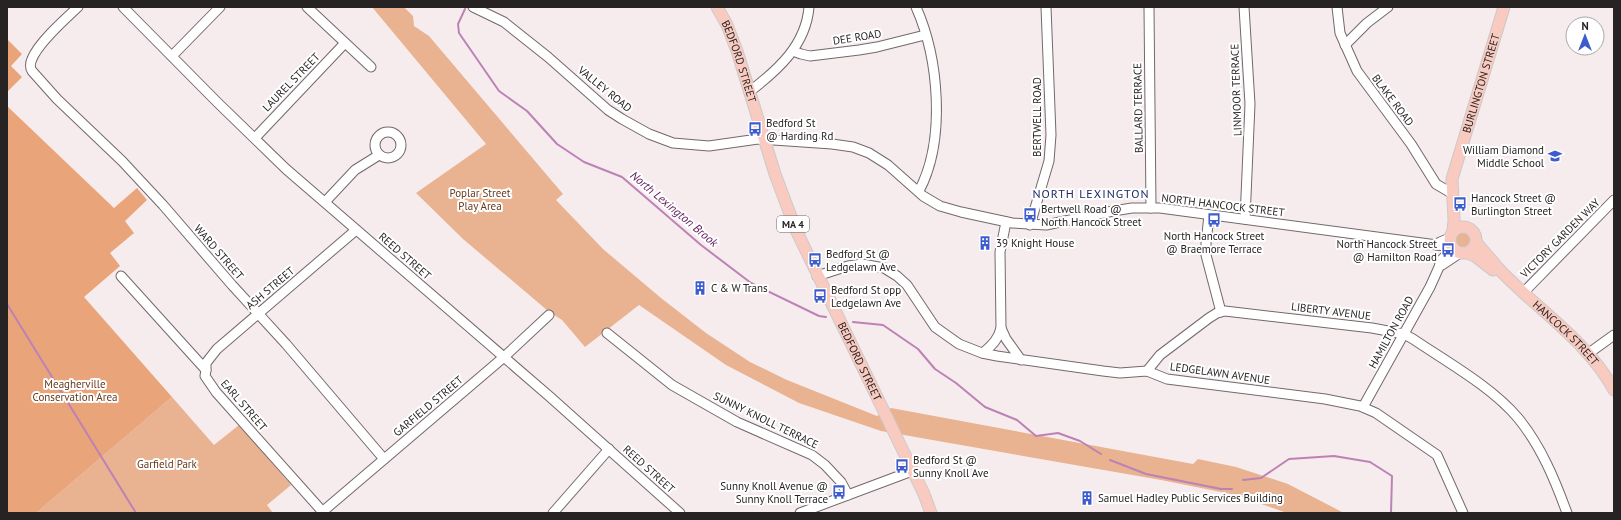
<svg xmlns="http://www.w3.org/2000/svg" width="1621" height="520" font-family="'PT Sans',sans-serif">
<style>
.green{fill:#e9b391}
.forest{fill:#e9a47a}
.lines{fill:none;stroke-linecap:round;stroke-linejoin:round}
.stream{stroke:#bc82b6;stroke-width:2}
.minor-casing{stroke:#72696a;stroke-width:11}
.major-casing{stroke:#cbcaca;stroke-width:13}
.minor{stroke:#fff;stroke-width:9}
.major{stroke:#f9cac0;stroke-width:11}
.labels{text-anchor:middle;stroke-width:4;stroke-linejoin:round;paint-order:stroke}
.shield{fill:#fff;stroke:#686565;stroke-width:1}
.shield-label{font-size:10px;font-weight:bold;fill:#272323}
.street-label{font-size:11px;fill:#272323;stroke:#fff}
.poi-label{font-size:11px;fill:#272323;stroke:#fff;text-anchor:start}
.park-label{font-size:11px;fill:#66391a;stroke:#fff}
.neighbourhood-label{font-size:12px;letter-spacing:1px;fill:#192960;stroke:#fff}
.water-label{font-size:12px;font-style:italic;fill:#601b5c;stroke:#fff}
</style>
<rect width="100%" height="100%" fill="#f7eced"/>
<g class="green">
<path d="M372,7H404L413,16L414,26L429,36L563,194L556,200L603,249L661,298L706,333L750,362L787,380L877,416L891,408L1193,464L1198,459L1236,467L1288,484L1344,513H1287L1236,495L1161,480L881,431L799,403L726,365L639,305L585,347L562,320L548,311L463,239L416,193L486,144Z"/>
<circle cx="1462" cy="241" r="9"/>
<path d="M172,397L214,445L239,425L291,485L267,505L273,513H36Z"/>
</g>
<g class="forest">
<path d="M7,39L22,54L11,66L22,77L7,92Z"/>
<path d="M7,106L114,208L137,188L147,200L125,221L134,233L110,253L120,266L84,297L172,397L36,513H7Z"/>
</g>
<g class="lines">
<g class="stream">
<path d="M465,9L458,24L459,33L499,91L527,111L557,144L584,162L622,177L701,245L751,283L819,316L826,317"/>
<path d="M7,304L136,513"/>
<path d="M853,322L883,325L918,349L935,369L956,383L985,407L1017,420L1036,436L1058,433L1080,441L1101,454"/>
<path d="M1110,460L1146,474L1221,489H1232"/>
<path d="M1243,480L1261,478L1289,459L1334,456L1370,462L1392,476L1391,513"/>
</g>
<defs>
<g id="minor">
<path d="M78,7C65,19 38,43 32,59C30,63 30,68 32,71L57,99L122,161L163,205L232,285L286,344L384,459"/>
<path d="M123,7L217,102L286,169L549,396L680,513"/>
<path d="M307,7L371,67"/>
<path d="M473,7L504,22L548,57L608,110L622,119L649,134L673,143L709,146L758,139L832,144L853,147L869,153L888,165L923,196L940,206L961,212L1012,223L1046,225L1113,211L1132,208H1160L1452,247"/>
<path d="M916,7C939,59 946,140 919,191"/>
<path d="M1149,7L1151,208"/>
<path d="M1244,7L1250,104L1245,219"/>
<path d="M1337,7L1340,33L1357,71L1411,144L1436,184L1453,194"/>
<path d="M1345,45L1367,23L1388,7"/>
<path d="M793,51L801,54L810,56L859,50L877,47L925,35"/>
<path d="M172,56L220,7"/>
<path d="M749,92C778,70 806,45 809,7"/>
<circle cx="388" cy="145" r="13"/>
<path d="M255,138L345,43"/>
<path d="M325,202L355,170L379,155"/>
<path d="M1209,215L1206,243V255L1221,312"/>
<path d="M1030,225L1049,161L1051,135L1046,7"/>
<path d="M1437,245L1440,242L1450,238"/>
<path d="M1442,265L1460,253"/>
<path d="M121,276L206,370L205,376L216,392L322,511"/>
<path d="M817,276L848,266L862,264L884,268L897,276L907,285L935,327L959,344L982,353L997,356L1103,371L1120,373L1147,371L1167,379L1325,399L1360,406L1376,413L1437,455L1463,513"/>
<path d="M1523,293L1614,200"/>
<path d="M1001,328L1006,339L1021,360"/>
<path d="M607,333L672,385L737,422L812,455L825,465L841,482L848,495"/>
<path d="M983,353C992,345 998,340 1001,328L1000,252L1006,222"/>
<path d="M1589,353L1614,335"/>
<path d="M206,370V363L217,349L356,230"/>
<path d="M1147,371L1160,355L1209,318L1217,313L1225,311L1372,328L1404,334L1413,339C1447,362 1492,387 1518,418C1541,446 1555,480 1567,513"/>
<path d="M1363,407L1430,287L1439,267L1441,260L1453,249"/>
<path d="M321,513L504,357L549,315"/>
<path d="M553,513L609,449"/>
<path d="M800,513L912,471"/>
</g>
<g id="major">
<path id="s1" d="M717,7L727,25L737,51L775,174L796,230L924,494L931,513"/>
<circle cx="1463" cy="240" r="13"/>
<path id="s2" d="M1453,231L1454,220L1452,179L1504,7"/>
<path id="s3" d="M1476,242C1483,251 1491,259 1498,268C1536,309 1587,340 1614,390"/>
<path d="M1467,253L1475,256L1493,270"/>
</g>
</defs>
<use href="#minor" class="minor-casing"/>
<use href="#major" class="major-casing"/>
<use href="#minor" class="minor"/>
<use href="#major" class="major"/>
</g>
<defs>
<symbol id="bus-bare" viewBox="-9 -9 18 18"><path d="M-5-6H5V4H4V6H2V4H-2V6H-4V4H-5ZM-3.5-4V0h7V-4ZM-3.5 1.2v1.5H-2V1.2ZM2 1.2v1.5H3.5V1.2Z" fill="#3d5cce" stroke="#fff" stroke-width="2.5" paint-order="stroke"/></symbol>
<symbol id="school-bare" viewBox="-9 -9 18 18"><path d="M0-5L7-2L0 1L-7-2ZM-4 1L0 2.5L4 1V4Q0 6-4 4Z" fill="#3d5cce" stroke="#fff" stroke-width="2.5" paint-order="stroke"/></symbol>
<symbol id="building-bare" viewBox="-9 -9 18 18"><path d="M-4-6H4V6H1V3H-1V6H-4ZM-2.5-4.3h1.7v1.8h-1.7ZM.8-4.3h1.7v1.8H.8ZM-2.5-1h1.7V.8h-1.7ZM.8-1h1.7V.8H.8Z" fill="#3d5cce" stroke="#fff" stroke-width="2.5" paint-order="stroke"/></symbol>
</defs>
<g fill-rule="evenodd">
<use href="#bus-bare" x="745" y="119" width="20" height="20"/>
<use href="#school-bare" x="1545" y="146" width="20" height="20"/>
<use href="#bus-bare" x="1450" y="194" width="20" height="20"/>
<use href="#bus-bare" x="1020" y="205" width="20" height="20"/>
<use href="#bus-bare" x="1204" y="210" width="20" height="20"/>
<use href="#building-bare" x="975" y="233" width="20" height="20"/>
<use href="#bus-bare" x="1438" y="240" width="20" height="20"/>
<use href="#bus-bare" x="805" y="250" width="20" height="20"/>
<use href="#building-bare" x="690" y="278" width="20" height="20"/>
<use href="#bus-bare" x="810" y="286" width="20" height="20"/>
<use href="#bus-bare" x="892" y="456" width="20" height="20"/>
<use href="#bus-bare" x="829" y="482" width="20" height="20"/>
<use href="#building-bare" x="1077" y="488" width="20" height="20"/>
</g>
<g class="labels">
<rect class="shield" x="777" y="216" width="32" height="16" rx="3"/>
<g class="shield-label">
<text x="793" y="228">MA 4</text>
</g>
<g class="street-label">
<text transform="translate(857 37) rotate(-9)" y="4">DEE ROAD</text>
<text dy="4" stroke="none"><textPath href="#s1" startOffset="59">BEDFORD STREET</textPath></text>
<text transform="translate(291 82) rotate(-46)" y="4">LAUREL STREET</text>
<text dy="4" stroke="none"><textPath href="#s2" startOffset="152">BURLINGTON STREET</textPath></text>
<text transform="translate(605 89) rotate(39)" y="4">VALLEY ROAD</text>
<text transform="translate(1236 90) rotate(-92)" y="4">LINMOOR TERRACE</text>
<text transform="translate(1393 100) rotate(53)" y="4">BLAKE ROAD</text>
<text transform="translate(1138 108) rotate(-91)" y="4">BALLARD TERRACE</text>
<text transform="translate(1037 117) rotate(-90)" y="4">BERTWELL ROAD</text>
<text transform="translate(1223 205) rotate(7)" y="4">NORTH HANCOCK STREET</text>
<text transform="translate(1560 238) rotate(-45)" y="4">VICTORY GARDEN WAY</text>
<text transform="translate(219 252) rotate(49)" y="4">WARD STREET</text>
<text transform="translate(405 256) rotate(41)" y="4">REED STREET</text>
<text transform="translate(270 288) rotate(-40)" y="4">ASH STREET</text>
<text transform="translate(1331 311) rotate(7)" y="4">LIBERTY AVENUE</text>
<text transform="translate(1391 332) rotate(-61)" y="4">HAMILTON ROAD</text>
<text dy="4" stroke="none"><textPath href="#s3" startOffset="128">HANCOCK STREET</textPath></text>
<text dy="4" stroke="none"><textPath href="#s1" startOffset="383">BEDFORD STREET</textPath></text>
<text transform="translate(1220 373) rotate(8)" y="4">LEDGELAWN AVENUE</text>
<text transform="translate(244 405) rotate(49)" y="4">EARL STREET</text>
<text transform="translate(428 406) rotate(-40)" y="4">GARFIELD STREET</text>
<text transform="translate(766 420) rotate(26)" y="4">SUNNY KNOLL TERRACE</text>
<text transform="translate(649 469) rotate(42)" y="4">REED STREET</text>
</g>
<g class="poi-label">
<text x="766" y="127">Bedford St<tspan x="766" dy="13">@ Harding Rd</tspan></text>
<text x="1544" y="154" text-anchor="end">William Diamond<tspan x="1544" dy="13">Middle School</tspan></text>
<text x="1471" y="202">Hancock Street @<tspan x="1471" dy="13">Burlington Street</tspan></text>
<text x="1041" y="213">Bertwell Road @<tspan x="1041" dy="13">North Hancock Street</tspan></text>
<text x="1214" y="240" text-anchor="middle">North Hancock Street<tspan x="1214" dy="13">@ Braemore Terrace</tspan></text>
<text x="996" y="247">39 Knight House</text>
<text x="1437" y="248" text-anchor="end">North Hancock Street<tspan x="1437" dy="13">@ Hamilton Road</tspan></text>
<text x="826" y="258">Bedford St @<tspan x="826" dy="13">Ledgelawn Ave</tspan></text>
<text x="711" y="292">C &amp; W Trans</text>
<text x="831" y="294">Bedford St opp<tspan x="831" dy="13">Ledgelawn Ave</tspan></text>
<text x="913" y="464">Bedford St @<tspan x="913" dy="13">Sunny Knoll Ave</tspan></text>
<text x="828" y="490" text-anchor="end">Sunny Knoll Avenue @<tspan x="828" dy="13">Sunny Knoll Terrace</tspan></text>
<text x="1098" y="502">Samuel Hadley Public Services Building</text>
</g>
<g class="park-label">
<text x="480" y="197">Poplar Street<tspan x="480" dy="13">Play Area</tspan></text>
<text x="75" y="388">Meagherville<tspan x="75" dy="13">Conservation Area</tspan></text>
<text x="167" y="468">Garfield Park</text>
</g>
<g class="neighbourhood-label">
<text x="1091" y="198">NORTH LEXINGTON</text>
</g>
<g class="water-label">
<text transform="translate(674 209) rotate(40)" y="4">North Lexington Brook</text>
</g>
</g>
<rect width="1621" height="520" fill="none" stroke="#272323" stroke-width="16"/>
<g transform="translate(1585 36)"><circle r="19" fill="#ffffff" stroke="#a9a7a7"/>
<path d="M0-3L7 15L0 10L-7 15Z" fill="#3d5cce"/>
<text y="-6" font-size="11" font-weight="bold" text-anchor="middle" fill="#272323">N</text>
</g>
</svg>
